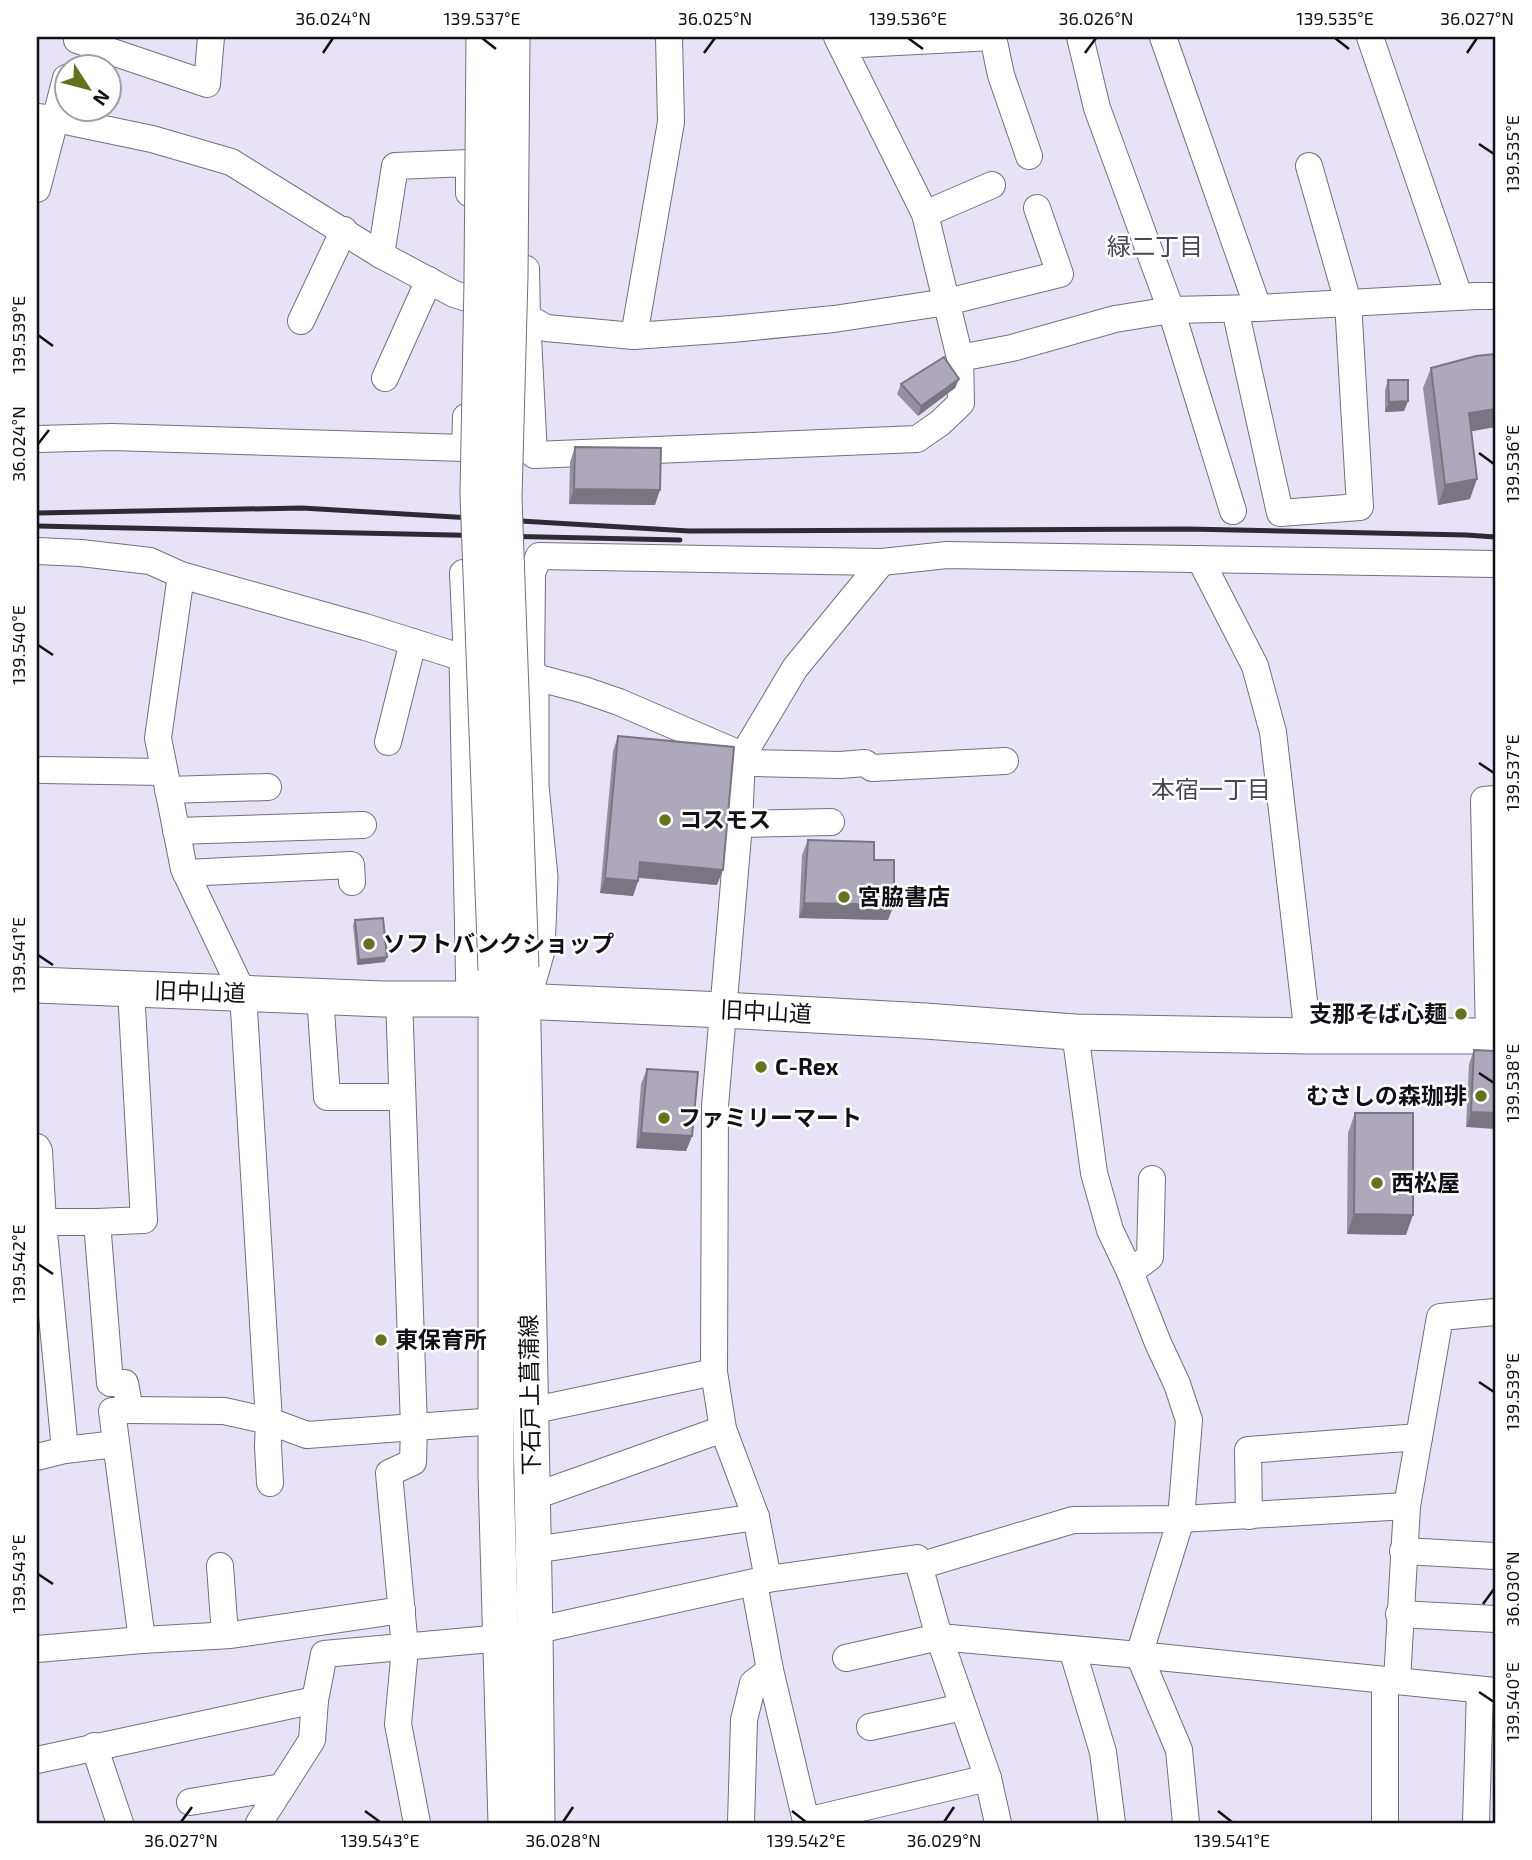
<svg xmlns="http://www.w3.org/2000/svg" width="1532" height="1860" font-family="'Exo 2','Noto Sans JP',sans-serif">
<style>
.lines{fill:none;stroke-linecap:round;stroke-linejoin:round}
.minor-casing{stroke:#746f80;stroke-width:28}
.major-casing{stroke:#746f80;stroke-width:37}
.minor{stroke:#fff;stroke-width:26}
.major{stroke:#fff;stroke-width:35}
.rail{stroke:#2d2a32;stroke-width:5}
.major-bridge-casing{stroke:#746f80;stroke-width:37;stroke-linecap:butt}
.major-bridge{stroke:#fff;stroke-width:35}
.wall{fill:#9590a0}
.shaded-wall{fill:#797682}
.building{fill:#ada8ba;stroke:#797682;stroke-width:2}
.ticks{fill:none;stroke:#121016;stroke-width:2.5}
.poi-dot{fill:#65731f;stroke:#fff;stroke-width:2.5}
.labels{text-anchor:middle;stroke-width:5;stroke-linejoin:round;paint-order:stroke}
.poi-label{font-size:23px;font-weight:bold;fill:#121016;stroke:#fff;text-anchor:start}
.street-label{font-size:23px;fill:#121016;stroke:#fff}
.neighbourhood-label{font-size:24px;fill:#494554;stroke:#fff}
.neatline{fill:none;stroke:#121016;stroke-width:2.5}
.ticks-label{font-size:18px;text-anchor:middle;fill:#121016}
</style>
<rect width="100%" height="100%" fill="#e7e2f5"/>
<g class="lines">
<defs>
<g id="minor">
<path d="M1080,37L1097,108L1171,310L1233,511"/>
<path d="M1163,37L1258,308"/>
<path d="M1370,37L1459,296"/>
<path d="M77,40L207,84L211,37"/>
<path d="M841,45L993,37L1001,75L1029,156"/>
<path d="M37,117L56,119L152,139L231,162L381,255L454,294L527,317L546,328L634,336L732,329L834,319L947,302L1060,274L1037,208"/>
<path d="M37,189L66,78"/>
<path d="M925,214L992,185"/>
<path d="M381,255L395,166L469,163V193"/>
<path d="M526,269L527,317L534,455L917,439L940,423L961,403L960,358L925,214L837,37"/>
<path d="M1235,309L1280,513L1360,507L1348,302L1309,166"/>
<path d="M301,321L344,230"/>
<path d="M634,336L671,122L669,37"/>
<path d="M960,358L1012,348L1115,319L1171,310L1258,308L1476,296H1495"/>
<path d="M385,378L429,280"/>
<path d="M37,439L112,437L465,448L466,417"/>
<path d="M37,551L81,553L150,561L181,575L365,627L467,659L584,690L619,702L735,752L755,763L840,765L865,763L872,768L1005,761"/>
<path d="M1200,559L1255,666L1273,732L1308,1036"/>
<path d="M181,575L158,738L184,869L243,993L269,1421L307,1435L496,1421"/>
<path d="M467,659L463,573H499"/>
<path d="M531,676L532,573L539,556L882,562L947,555L1495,564"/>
<path d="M388,742L413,642"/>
<path d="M43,770L164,772"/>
<path d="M168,790L268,787"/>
<path d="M739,824L831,822"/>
<path d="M176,831L363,825"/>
<path d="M186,873L351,865L352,882"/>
<path d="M131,990L144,1220L97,1222L110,1383H125L130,1410L112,1411L142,1640"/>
<path d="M320,996L327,1097H402"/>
<path d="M399,998L414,1427L413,1462L389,1473L405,1648L398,1724L417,1823"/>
<path d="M1075,1032L1094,1173L1110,1230L1130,1272L1158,1343L1177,1384L1189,1420L1181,1519L1139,1655L1179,1750L1186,1823"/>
<path d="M1489,1036L1484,800L1495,799"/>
<path d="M37,1147L39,1151L43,1222L65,1450L116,1444"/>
<path d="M43,1222H97"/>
<path d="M1130,1272L1150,1257L1152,1179"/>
<path d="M130,1410L224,1411L269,1421L268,1446L270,1483"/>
<path d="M530,1411L714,1372"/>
<path d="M37,1457L65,1450"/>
<path d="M532,1497L723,1429"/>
<path d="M1249,1516L1248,1450L1419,1437"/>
<path d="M534,1550L756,1517"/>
<path d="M1403,1551L1495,1556"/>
<path d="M220,1566L225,1635"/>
<path d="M919,1566L1073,1520L1181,1519L1407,1506"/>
<path d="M768,1579L756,1517L723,1429L714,1372L715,1106L739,824L742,757L795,668L882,562"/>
<path d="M754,1583L770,1670L806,1821L988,1778"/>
<path d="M1399,1614L1495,1619"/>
<path d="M37,1649L142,1640L231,1635L402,1610"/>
<path d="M1072,1649L1103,1752L1112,1823"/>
<path d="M846,1658L939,1637L1139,1655L1495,1691"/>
<path d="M1397,1681L1407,1506L1440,1317L1495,1312"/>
<path d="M870,1727L963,1707"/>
<path d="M94,1746L120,1823"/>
<path d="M37,1760L315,1700"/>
<path d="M190,1802L282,1787"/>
<path d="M259,1823L312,1740L315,1700L324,1654L502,1638L768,1579L917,1558L939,1637L988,1778L998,1823"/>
<path d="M741,1823L744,1720L753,1683L770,1670"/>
<path d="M1385,1823V1680"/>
<path d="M1476,1823L1480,1690"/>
</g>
<g id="major">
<path d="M467,659L474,999"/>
<path d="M496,976V1475L506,1823"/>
<path d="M522,978L535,1630L537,1823"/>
<path d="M37,985L383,999H474L723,1010L925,1021L1075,1032L1308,1036H1495"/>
<path d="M526,989L537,950L540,877L531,786V676"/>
</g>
</defs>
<use href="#minor" class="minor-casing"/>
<use href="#major" class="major-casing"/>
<use href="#minor" class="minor"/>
<use href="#major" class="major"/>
<g class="rail">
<path d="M37,513L302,508L689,531L1187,529L1466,535L1495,537"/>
<path d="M37,526L680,540"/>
</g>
<defs>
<g id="major-bridge">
<path d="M484,37L482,281L478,494L496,970"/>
<path d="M512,37L510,276L504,498L521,968"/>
</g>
</defs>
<use href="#major-bridge" class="major-bridge-casing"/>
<use href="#major-bridge" class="major-bridge"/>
</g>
<g class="wall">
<path d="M1495,354V427L1471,431L1470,499L1438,505L1423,388L1431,368Z"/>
<path d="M959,379L955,388L918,416L897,394L901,384Z"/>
<path d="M1388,380L1408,401L1404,411L1385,412V390Z"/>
<path d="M575,447L655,505L569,504L570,462Z"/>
<path d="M618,736L717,885L639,878L633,896L600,893L613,751Z"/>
<path d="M808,840L874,860L888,920L799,918L802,855Z"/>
<path d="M355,920L385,962L357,965L353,925Z"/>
<path d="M1474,1050L1495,1051L1466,1127L1469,1064Z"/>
<path d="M647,1069L692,1136L686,1151L636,1148L641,1084Z"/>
<path d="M1355,1113L1406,1235L1347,1234L1348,1133Z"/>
</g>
<g class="shaded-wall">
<path d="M959,379L955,388L918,416L921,406Z"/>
<path d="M1408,401L1404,411L1385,412L1389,402Z"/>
<path d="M1495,409V427L1462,433L1469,413Z"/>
<path d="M1477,479L1470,499L1438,505L1445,485Z"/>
<path d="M574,489L660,490L655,505L569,504Z"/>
<path d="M640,862L723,870L717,885L635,877Z"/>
<path d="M605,878L638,881L633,896L600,893Z"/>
<path d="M804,903L894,905L888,920L799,918Z"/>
<path d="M387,957L385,962L357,965L359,960Z"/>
<path d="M1471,1112L1495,1113V1129L1466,1127Z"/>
<path d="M641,1133L692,1136L686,1151L636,1148Z"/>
<path d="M1354,1214L1413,1215L1406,1235L1347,1234Z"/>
</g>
<g class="building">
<path d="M1495,354V409L1469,413L1477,479L1445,485L1431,368L1476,356Z"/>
<path d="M944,357L959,379L921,406L901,384Z"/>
<path d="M1388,380H1408V401L1389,402Z"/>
<path d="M575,447L661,448L660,490L574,489Z"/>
<path d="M618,736L734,747L723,870L640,862L638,881L605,878Z"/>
<path d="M808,840L874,842V860H894V905L804,903Z"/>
<path d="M383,918L387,957L359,960L355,920Z"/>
<path d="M1474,1050L1495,1051V1113L1471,1112Z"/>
<path d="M647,1069L698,1072L692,1136L641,1133Z"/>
<path d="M1355,1113H1413V1215L1354,1214Z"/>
</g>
<path class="ticks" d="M482,38L496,49M908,38L923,49M1335,38L1349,49M323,53L333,38M704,53L715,38M1085,53L1096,38M1467,53L1477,38M1479,144L1494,154M38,335L53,346M38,444L49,430M1479,453L1494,464M38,645L53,655M1479,763L1494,773M38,955L53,965M1479,1073L1494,1083M38,1264L53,1274M1479,1382L1494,1392M38,1574L53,1584M1483,1604L1494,1589M1479,1692L1494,1702M365,1811L380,1822M792,1811L806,1822M1218,1811L1232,1822M181,1822L192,1807M563,1822L573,1807M944,1822L954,1807"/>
<g class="poi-dot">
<circle cx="665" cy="820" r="7"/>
<circle cx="844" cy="897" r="7"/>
<circle cx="369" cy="944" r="7"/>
<circle cx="1461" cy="1014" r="7"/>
<circle cx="761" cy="1067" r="7"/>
<circle cx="1481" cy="1096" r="7"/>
<circle cx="664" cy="1118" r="7"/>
<circle cx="1377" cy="1183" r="7"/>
<circle cx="381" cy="1340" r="7"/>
</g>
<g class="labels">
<g class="poi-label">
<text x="679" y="828">コスモス</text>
<text x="858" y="905">宮脇書店</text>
<text x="383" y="952">ソフトバンクショップ</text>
<text x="1447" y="1022" text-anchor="end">支那そば心麺</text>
<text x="775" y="1075">C-Rex</text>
<text x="1467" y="1104" text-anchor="end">むさしの森珈琲</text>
<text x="678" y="1126">ファミリーマート</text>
<text x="1391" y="1191">西松屋</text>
<text x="395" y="1348">東保育所</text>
</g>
<g class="street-label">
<text transform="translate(200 992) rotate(2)" y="8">旧中山道</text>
<text transform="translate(766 1012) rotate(3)" y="8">旧中山道</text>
<text transform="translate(530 1395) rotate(-91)" y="8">下石戸上菖蒲線</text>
</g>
<g class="neighbourhood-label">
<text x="1155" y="255">緑二丁目</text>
<text x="1211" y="798">本宿一丁目</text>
</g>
</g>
<rect width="1532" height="1860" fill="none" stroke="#ffffff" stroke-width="77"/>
<g transform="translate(88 88) rotate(126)"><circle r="33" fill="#ffffff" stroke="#a09fa2" stroke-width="2"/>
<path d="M0-5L12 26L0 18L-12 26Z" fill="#65731f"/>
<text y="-10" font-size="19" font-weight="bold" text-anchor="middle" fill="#121016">N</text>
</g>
<rect x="38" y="38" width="1456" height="1784" class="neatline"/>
<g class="ticks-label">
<text x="333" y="25">36.024°N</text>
<text x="482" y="25">139.537°E</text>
<text x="715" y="25">36.025°N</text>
<text x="908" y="25">139.536°E</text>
<text x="1096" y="25">36.026°N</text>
<text x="1335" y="25">139.535°E</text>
<text x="1477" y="25">36.027°N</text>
<text transform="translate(1513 154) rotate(-90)" y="6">139.535°E</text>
<text transform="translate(19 335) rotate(-90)" y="6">139.539°E</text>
<text transform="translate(19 444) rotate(-90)" y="6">36.024°N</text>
<text transform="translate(1513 464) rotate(-90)" y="6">139.536°E</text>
<text transform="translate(19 645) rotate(-90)" y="6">139.540°E</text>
<text transform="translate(1513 773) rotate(-90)" y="6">139.537°E</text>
<text transform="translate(19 955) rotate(-90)" y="6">139.541°E</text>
<text transform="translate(1513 1083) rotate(-90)" y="6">139.538°E</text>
<text transform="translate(19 1264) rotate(-90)" y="6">139.542°E</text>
<text transform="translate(1513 1392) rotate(-90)" y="6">139.539°E</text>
<text transform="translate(19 1574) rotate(-90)" y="6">139.543°E</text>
<text transform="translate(1513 1589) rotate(-90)" y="6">36.030°N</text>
<text transform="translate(1513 1702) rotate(-90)" y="6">139.540°E</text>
<text x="181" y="1847">36.027°N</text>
<text x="380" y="1847">139.543°E</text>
<text x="563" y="1847">36.028°N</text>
<text x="806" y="1847">139.542°E</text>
<text x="944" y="1847">36.029°N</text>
<text x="1232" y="1847">139.541°E</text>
</g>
</svg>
